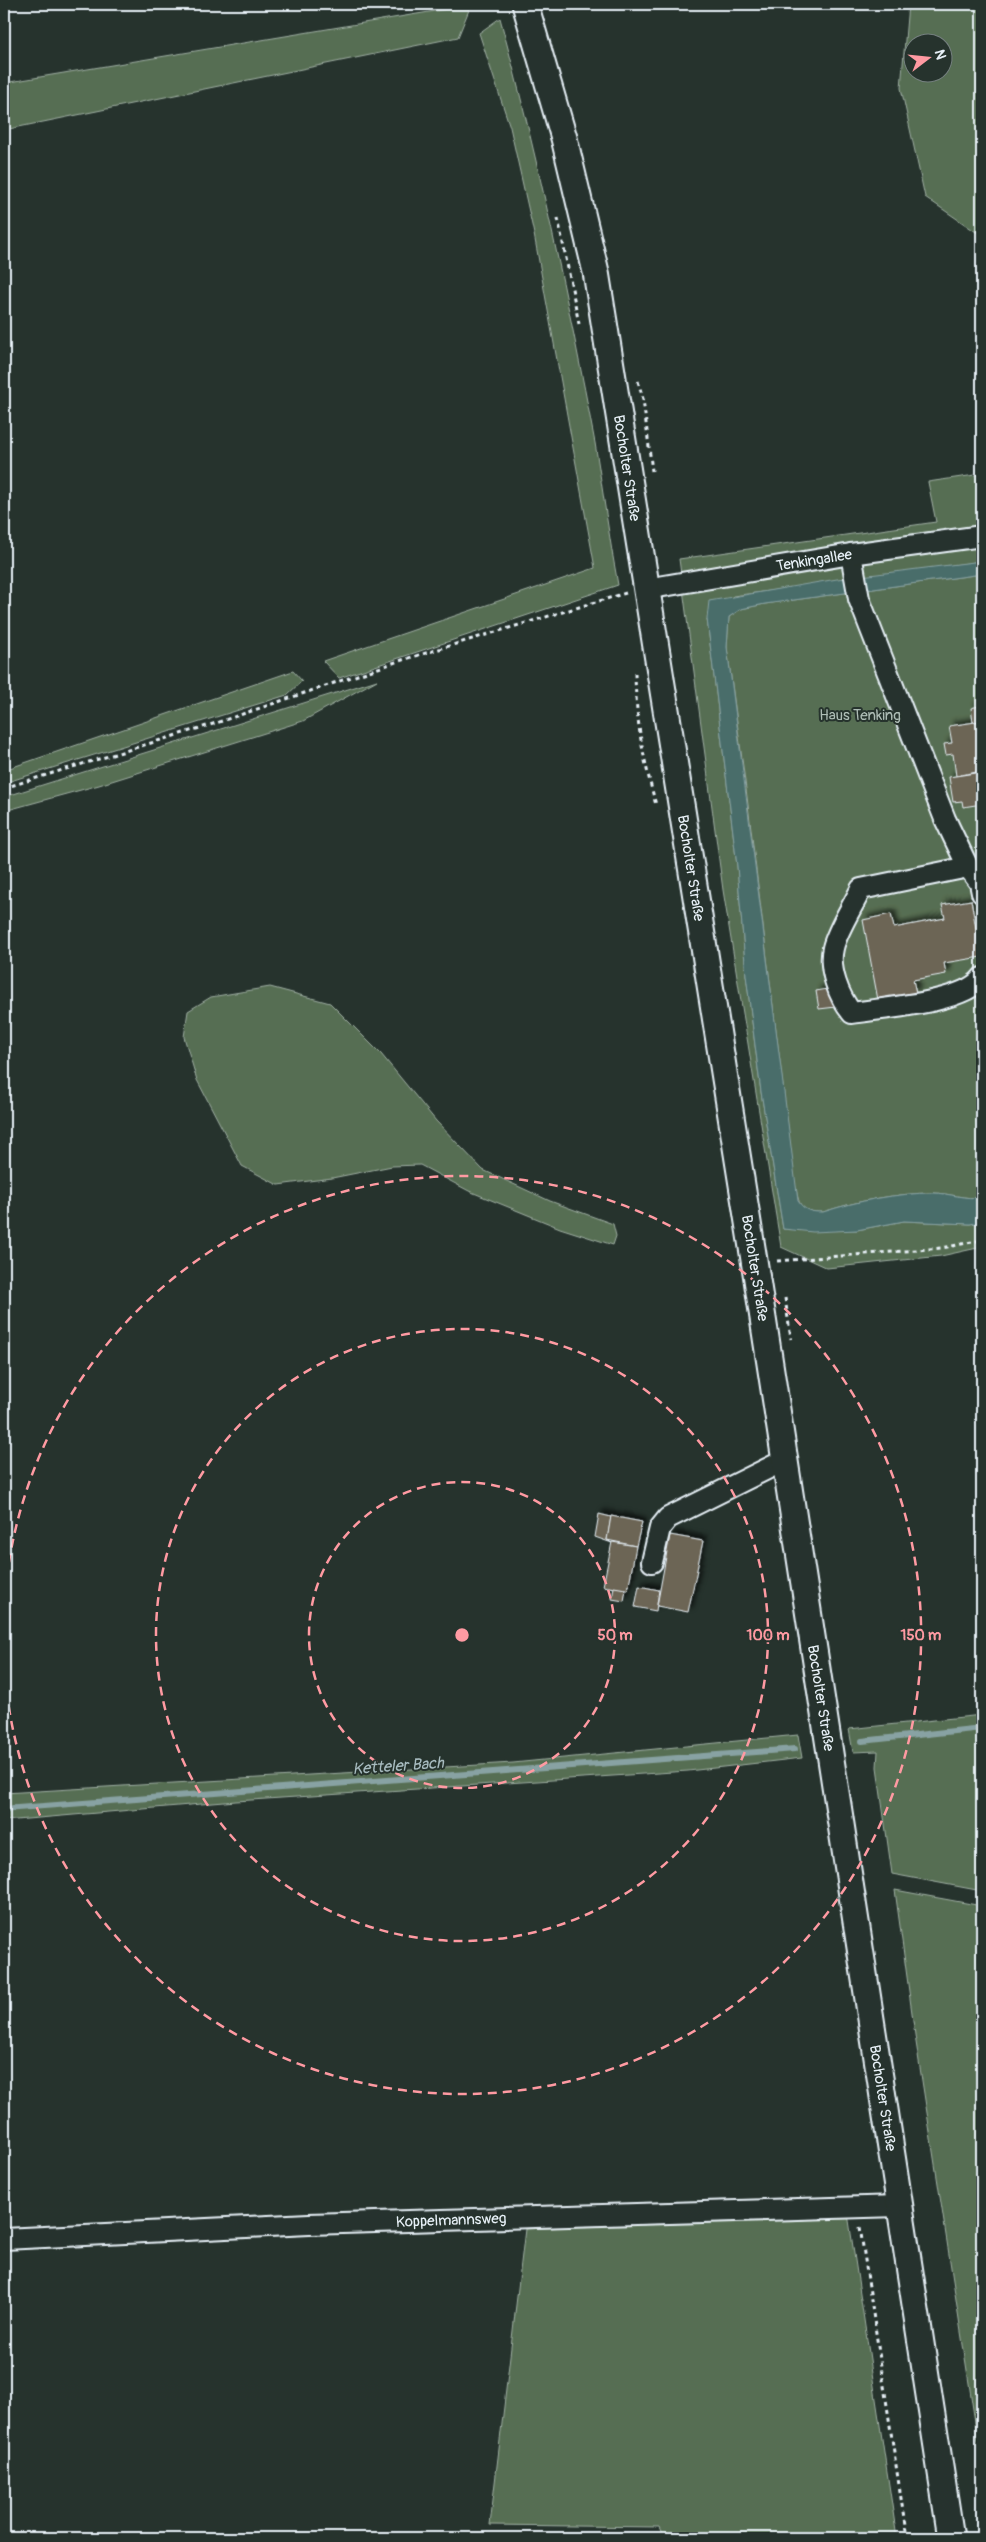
<svg xmlns="http://www.w3.org/2000/svg" width="986" height="2542" font-family="Pangolin,sans-serif">
<style>
.green{fill:#576e52;stroke:#a0b0a5;fill-rule:evenodd}
.water{fill:#486d6b;stroke:#88a2a3}
.lines{fill:none;stroke-linecap:round;stroke-linejoin:round}
.stream{stroke:#88a2a3;stroke-width:6}
.building{fill:#6c6554;stroke:#e8f1f8;filter:url(#shadow)}
.minor-casing{stroke:#e8f1f8;stroke-width:24}
.major-casing{stroke:#e8f1f8;stroke-width:29}
.path{stroke:#e8f1f8;stroke-width:3;stroke-dasharray:4 4;stroke-linecap:butt}
.minor{stroke:#26332d;stroke-width:20}
.major{stroke:#26332d;stroke-width:25}
.ring{fill:none;stroke:#ff9aa2;stroke-width:2.5;stroke-dasharray:9 6}
.labels{text-anchor:middle;stroke-width:4;stroke-linejoin:round;paint-order:stroke}
.street-label{font-size:15px;fill:#e8f1f8;stroke:#26332d}
.park-label{font-size:15px;fill:#aebdb6;stroke:#26332d}
.water-label{font-size:16px;font-style:italic;fill:#a8bcc0;stroke:#26332d}
.centre{fill:#ff9aa2;stroke:#26332d;stroke-width:2.5}
.ring-label{font-size:15px;text-anchor:middle;font-weight:bold;fill:#ff9aa2;stroke:#26332d;stroke-width:4;stroke-linejoin:round;paint-order:stroke}
</style>
<defs>
<filter id="shadow"><feDropShadow dx="4.5" dy="-4.5" stdDeviation="2.5" flood-color="#0009"/></filter>
</defs>
<rect width="100%" height="100%" fill="#26332d"/>
<filter id="ink" filterUnits="userSpaceOnUse"><feTurbulence type="fractalNoise" baseFrequency=".02" numOctaves="2"/><feDisplacementMap in="SourceGraphic" scale="10" xChannelSelector="R" yChannelSelector="G"/><feConvolveMatrix kernelMatrix="1 2 1 2 8 2 1 2 1" color-interpolation-filters="sRGB"/></filter>
<g filter="url(#ink)">
<g class="green">
<path d="M908,4H982V236L925,197L901,88ZM914,42H944V72H914Z"/>
<path d="M471,5L458,37L4,130V83Z"/>
<path d="M500,18C538,158 568,300 595,443C603,491 609,538 618,585L339,678L323,661L595,568L534,234L510,127L479,33Z"/>
<path d="M982,474V561L733,596L707,619L737,866L746,975L761,1092L783,1229L857,1230L904,1221L970,1224L982,1222V1247L941,1256L827,1268L781,1247L723,890L679,559L936,522L928,482Z"/>
<path d="M982,574V1197C965,1200 950,1193 933,1193C897,1193 857,1201 823,1212C799,1213 799,1204 795,1183L746,789L727,647L729,617L741,609L765,604Z"/>
<path d="M293,671L302,681L287,695L4,783V770Z"/>
<path d="M377,680L303,721L99,785L4,811V797Z"/>
<path d="M270,987L330,1003L381,1054L436,1121L483,1170L550,1201L613,1224L616,1236L613,1245L560,1228L469,1191L420,1165L392,1166L332,1178L278,1185L242,1166L197,1080L184,1037L188,1011L211,997Z"/>
<path d="M982,1715V1891L892,1874L877,1767L878,1751L853,1752L849,1729Z"/>
<path d="M798,1735L802,1758L688,1771L236,1801L4,1821V1793L513,1763Z"/>
<path d="M895,1890L982,1906V2467L916,2042Z"/>
<path d="M848,2214L897,2538H664L659,2527L490,2525L525,2229Z"/>
</g>
<path class="water" d="M982,561V574L765,604L741,609L729,617L727,647L798,1201C805,1211 811,1212 823,1212C857,1201 897,1193 933,1193C950,1193 965,1200 982,1197V1222L970,1224L904,1221L857,1230L813,1232L783,1229L761,1092L746,975L737,866L707,619L709,601L837,579Z"/>
<g class="lines">
<g class="stream">
<path d="M862,1741L982,1728"/>
<path d="M4,1809L795,1749"/>
</g>
</g>
<g class="building">
<path d="M979,706L982,721L973,722L971,708Z"/>
<path d="M982,721V771L956,776L953,754L946,755L944,744L952,743L949,726Z"/>
<path d="M982,772V804L963,807L962,801L953,802L949,777Z"/>
<path d="M971,900L981,957L944,963L946,974L913,980L916,993L878,1000L863,920L891,914L894,928L945,918L942,905Z"/>
<path d="M833,988L836,1007L819,1009L816,991Z"/>
<path d="M599,1514L611,1517L607,1540L612,1543L595,1537Z"/>
<path d="M611,1516L642,1522L636,1546L607,1540Z"/>
<path d="M670,1535L703,1541L688,1612L657,1606Z"/>
<path d="M612,1542L636,1546L628,1590L603,1586Z"/>
<path d="M639,1586L659,1590L656,1611L635,1607Z"/>
<path d="M614,1587L626,1589L624,1601L612,1599Z"/>
</g>
<g class="lines">
<defs>
<g id="minor">
<path d="M851,554L859,599L945,819L968,867L980,883L982,893"/>
<path d="M646,589L851,554L982,536"/>
<path d="M968,867L861,889C853,906 837,930 833,948C828,969 839,997 852,1013C883,1008 963,1003 982,978"/>
<path d="M652,1562L660,1528L668,1518L785,1460"/>
<path d="M4,2239L309,2224L899,2206"/>
</g>
<path id="major" d="M525,4L564,138L596,272L754,1260L951,2538"/>
</defs>
<use href="#minor" class="minor-casing"/>
<use href="#major" class="major-casing"/>
<g class="path">
<path d="M558,218L579,324"/>
<path d="M638,381L643,399L652,471"/>
<path d="M635,673C636,723 643,757 656,805"/>
<path d="M4,788L213,724L399,661L626,593"/>
<path d="M777,1261L942,1248L982,1240"/>
<path d="M785,1298L791,1339"/>
<path d="M860,2227L907,2538"/>
</g>
<use href="#minor" class="minor"/>
<use href="#major" class="major"/>
</g>
</g>
<g class="ring">
<circle cx="462" cy="1635" r="153"/>
<circle cx="462" cy="1635" r="306"/>
<path d="M4 1607A459 459 0 1 1 4 1663"/>
</g>
<g class="labels">
<g class="street-label">
<text transform="translate(627 468) rotate(81)" y="5">Bocholter Straße</text>
<text transform="translate(814 560) rotate(-9)" y="5">Tenkingallee</text>
<text transform="translate(691 868) rotate(81)" y="5">Bocholter Straße</text>
<text transform="translate(755 1268) rotate(81)" y="5">Bocholter Straße</text>
<text transform="translate(821 1698) rotate(81)" y="5">Bocholter Straße</text>
<text transform="translate(883 2098) rotate(81)" y="5">Bocholter Straße</text>
<text transform="translate(451 2220) rotate(-2)" y="5">Koppelmannsweg</text>
</g>
<g class="park-label">
<text x="860" y="720">Haus Tenking</text>
</g>
<g class="water-label">
<text transform="translate(398 1765) rotate(-4)" y="6">Ketteler Bach</text>
</g>
</g>
<circle cx="462" cy="1635" r="8" class="centre"/>
<g class="ring-label">
<text x="615" y="1640">50 m</text>
<text x="768" y="1640">100 m</text>
<text x="921" y="1640">150 m</text>
</g>
<rect width="986" height="2542" fill="none" stroke="#26332d" stroke-width="20"/>
<rect x="10" y="10" width="966" height="2522" fill="none" stroke="#e8f1f8" stroke-width="2" filter="url(#ink)"/>
<g transform="translate(928 58) rotate(74)"><circle r="24" fill="#26332d" stroke="#747f7e"/>
<path d="M0-4L9 19L0 12L-9 19Z" fill="#ff9aa2"/>
<text y="-8" font-size="14" font-weight="bold" text-anchor="middle" fill="#e8f1f8">N</text>
</g>
</svg>
